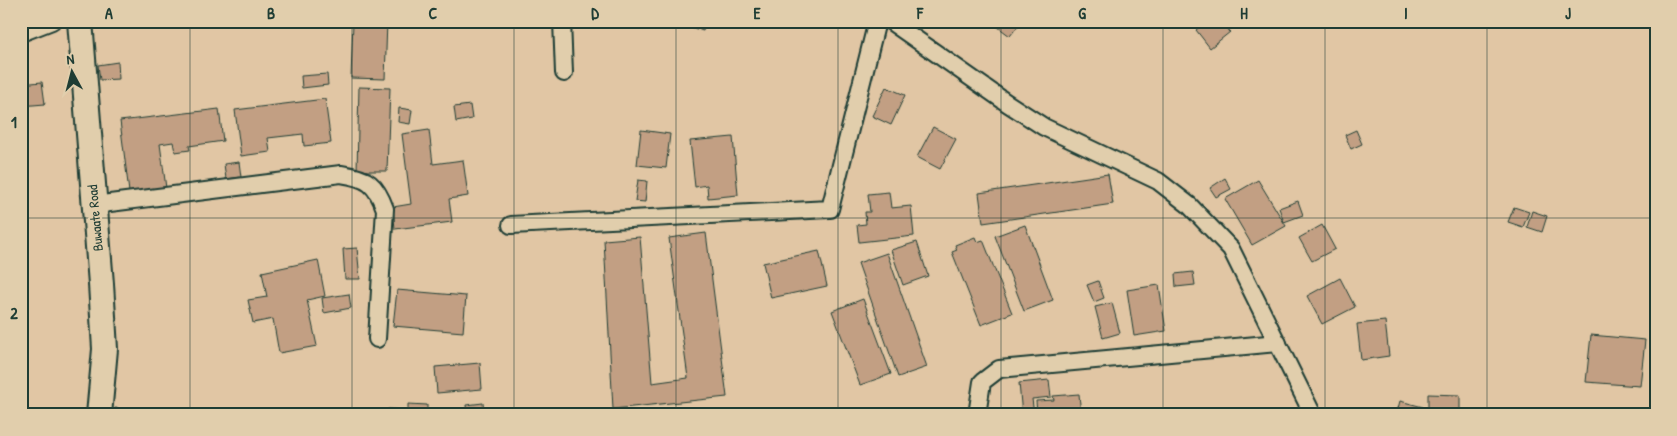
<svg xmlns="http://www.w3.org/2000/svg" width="1677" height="436" font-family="'Patrick Hand',sans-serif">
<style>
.building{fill:#c29f83;stroke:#1f3d34}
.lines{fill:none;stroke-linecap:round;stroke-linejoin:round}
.street-casing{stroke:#1f3d34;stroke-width:20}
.secondary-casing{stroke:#1f3d34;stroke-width:28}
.street{stroke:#e1ceac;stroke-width:16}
.secondary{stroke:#e1ceac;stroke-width:24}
.grid{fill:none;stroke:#1f3d34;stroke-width:1;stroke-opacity:0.55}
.labels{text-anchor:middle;stroke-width:4.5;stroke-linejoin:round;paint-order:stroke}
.street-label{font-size:14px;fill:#1f3d34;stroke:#e1ceac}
.neatline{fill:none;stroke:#1f3d34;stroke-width:2}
.grid-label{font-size:16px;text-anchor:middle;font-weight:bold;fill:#1f3d34}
</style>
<rect width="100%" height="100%" fill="#e1c6a4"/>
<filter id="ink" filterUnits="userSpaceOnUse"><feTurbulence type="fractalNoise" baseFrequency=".02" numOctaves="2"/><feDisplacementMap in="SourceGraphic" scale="10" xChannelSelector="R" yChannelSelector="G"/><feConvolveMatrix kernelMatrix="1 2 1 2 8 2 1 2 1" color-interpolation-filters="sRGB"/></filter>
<g filter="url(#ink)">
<g class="building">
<path d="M150,21H176L151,25Z"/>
<path d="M353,21H387L385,79L351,78Z"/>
<path d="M679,21H706L703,31L678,23Z"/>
<path d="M990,21H1022L1010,36Z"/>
<path d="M1206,21H1222L1230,32L1210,48L1196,30Z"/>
<path d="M118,62L119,79L100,80L98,65Z"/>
<path d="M327,74L328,85L302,88L301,76Z"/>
<path d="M42,82L45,104L21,106V84Z"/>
<path d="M359,87L390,88L387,171H357Z"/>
<path d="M886,87L905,95L891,125L872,116Z"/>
<path d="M325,99L331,143L304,146L303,134L268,138L270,152L241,156L235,110Z"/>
<path d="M470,105L472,119L456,122L454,107Z"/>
<path d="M399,108L412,110L410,124L398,122Z"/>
<path d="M219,109L223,141L189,146L190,150L175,152L173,142L160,144L166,188L129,192L120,121Z"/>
<path d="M933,127L956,139L940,169L917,157Z"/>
<path d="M429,130L433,164L463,160L468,196L449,199L452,222L395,229L393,207L411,204L402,134Z"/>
<path d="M641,130L670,134L666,168L637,165Z"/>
<path d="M1356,130L1362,144L1351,149L1345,135Z"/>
<path d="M733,137L738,195L708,198L707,185L695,187L690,141Z"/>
<path d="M239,162L241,177L226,179L224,164Z"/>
<path d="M1108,174L1113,204L983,223L979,193Z"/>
<path d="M1225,178L1231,189L1216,197L1210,188Z"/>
<path d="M638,180L647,181L645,202L635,201Z"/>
<path d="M1258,180L1286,226L1252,245L1225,199Z"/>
<path d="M889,192L891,208L911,206L914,236L859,242L857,225L866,224L865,212H870L868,194Z"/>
<path d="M1298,201L1303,215L1284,222L1279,208Z"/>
<path d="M1514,207L1529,212L1523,227L1508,222Z"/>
<path d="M1532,211L1547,216L1542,232L1527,227Z"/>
<path d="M1025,225L1053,300L1024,311L995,236Z"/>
<path d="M1322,225L1335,249L1312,261L1299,238Z"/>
<path d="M706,233L727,397L613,409L604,240L640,237L652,383L688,378L669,238Z"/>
<path d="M975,237L977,242L983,240L1012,313L981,325L952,252L957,250L955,245Z"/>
<path d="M917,242L928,276L903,285L891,250Z"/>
<path d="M357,248L360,279H345L343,249Z"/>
<path d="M819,251L827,286L771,298L763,263Z"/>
<path d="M887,253L927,367L898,377L858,263Z"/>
<path d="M318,260L325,296L307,300L317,346L279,353L273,319L253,323L248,300L267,297L262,272Z"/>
<path d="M1193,272L1195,285L1176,287L1175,274Z"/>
<path d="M1340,278L1355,307L1322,324L1307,296Z"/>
<path d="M1098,281L1104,298L1094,302L1087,285Z"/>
<path d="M1159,285L1166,331L1134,336L1127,290Z"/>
<path d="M397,290L466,296L463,332L393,326Z"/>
<path d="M349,294L351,308L324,313L322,298Z"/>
<path d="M863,299L891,374L860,385L832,311Z"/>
<path d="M1112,303L1120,333L1103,338L1095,307Z"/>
<path d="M1385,321L1389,356L1361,360L1357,324Z"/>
<path d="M1591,335L1645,340L1640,386L1586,382Z"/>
<path d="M480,363L482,389L437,393L435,367Z"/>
<path d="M1049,380L1051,397L1032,399L1034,415H1022L1019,383Z"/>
<path d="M1079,394L1081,415H1037L1036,401L1054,400L1053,396Z"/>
<path d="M1428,394L1460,395V412L1428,413Z"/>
<path d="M1400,401L1423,407L1421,415H1407L1397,412Z"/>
<path d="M483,403L484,414L467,415L466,405Z"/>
<path d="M408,404L427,405V415H408Z"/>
<path d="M115,408L135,411L134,415H115Z"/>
<path d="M388,409L405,410V415H388Z"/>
</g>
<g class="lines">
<defs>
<g id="street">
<path d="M562,21L564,73"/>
<path d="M890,21L1007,103L1044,127L1158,181L1189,205L1231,249L1313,415"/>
<path d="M21,33L52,21"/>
<path d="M94,205L341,174C368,178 376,184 385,209L377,339"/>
<path d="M511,225L830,209L877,21"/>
<path d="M977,415L982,382L999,369L1278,343"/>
</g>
<path id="secondary" d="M80,21L101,284L105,349L99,415"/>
</defs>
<use href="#street" class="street-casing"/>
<use href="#secondary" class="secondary-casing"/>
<use href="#street" class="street"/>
<use href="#secondary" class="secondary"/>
</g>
</g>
<path class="grid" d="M190,21V415M352,21V415M514,21V415M676,21V415M838,21V415M1001,21V415M1163,21V415M1325,21V415M1487,21V415M21,218H1656"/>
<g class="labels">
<g class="street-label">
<text transform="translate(95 218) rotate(-95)" y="5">Buwaate Road</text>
</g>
</g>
<rect width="1677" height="436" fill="none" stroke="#e1ceac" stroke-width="55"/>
<g transform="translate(72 72) rotate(353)" stroke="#e1ceac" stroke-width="4" paint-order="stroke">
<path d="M0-4L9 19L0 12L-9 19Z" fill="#1f3d34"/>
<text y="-8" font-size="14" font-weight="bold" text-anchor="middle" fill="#1f3d34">N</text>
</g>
<rect x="28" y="28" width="1622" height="380" class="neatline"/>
<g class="grid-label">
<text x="109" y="19">A</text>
<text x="271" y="19">B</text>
<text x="433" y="19">C</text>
<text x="595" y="19">D</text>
<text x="757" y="19">E</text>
<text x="920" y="19">F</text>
<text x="1082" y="19">G</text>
<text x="1244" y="19">H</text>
<text x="1406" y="19">I</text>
<text x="1568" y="19">J</text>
<text x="14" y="128">1</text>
<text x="14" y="319">2</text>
</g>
</svg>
